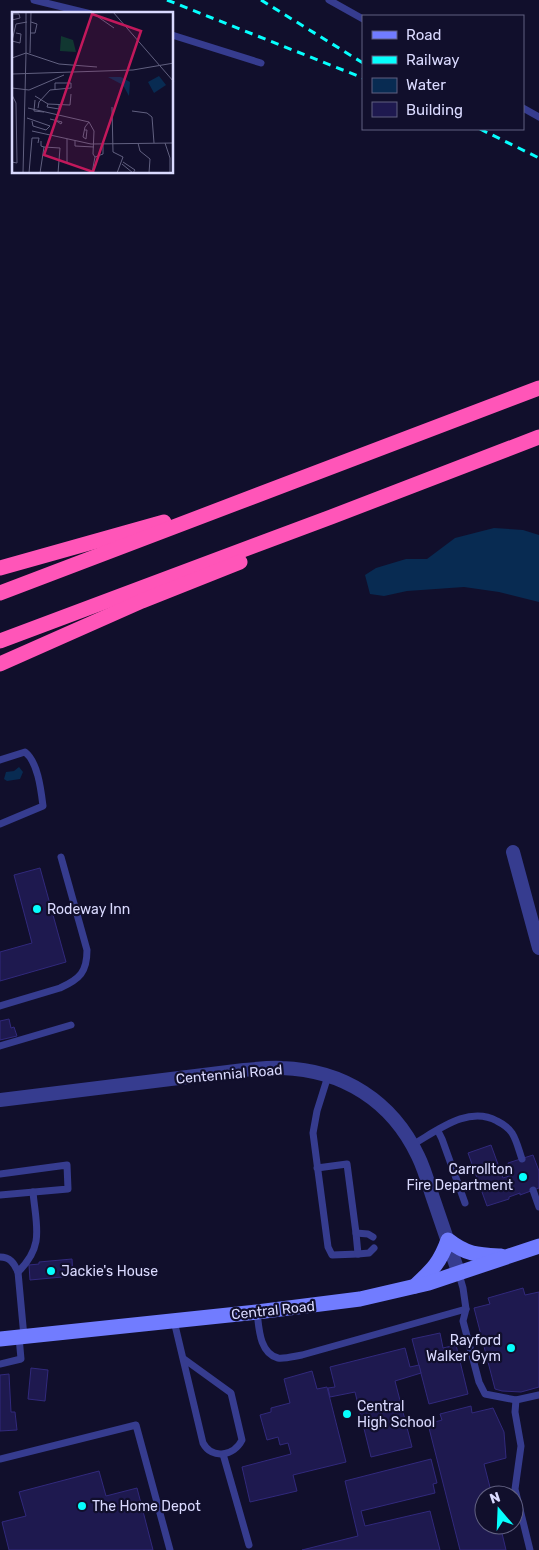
<svg xmlns="http://www.w3.org/2000/svg" width="539" height="1550" font-family="Rubik,sans-serif">
<style>
.water{fill:#082b52}
.building{fill:#1e194f;stroke:#31297c}
.lines{fill:none;stroke-linecap:round;stroke-linejoin:round}
.lane{stroke:#363c8f;stroke-width:7}
.street{stroke:#363c8f;stroke-width:14}
.secondary{stroke:#717cff;stroke-width:15}
.highway{stroke:#ff55b8;stroke-width:15}
.rail{stroke:#06fffe;stroke-width:3;stroke-dasharray:8 6;stroke-linecap:butt}
.poi-dot{fill:#06fffe;stroke:#110f2c;stroke-width:2}
.labels{text-anchor:middle;stroke-width:4.5;stroke-linejoin:round;paint-order:stroke}
.poi-label{font-size:14px;fill:#dadaff;stroke:#110f2c;text-anchor:start}
.street-label{font-size:14px;fill:#dadaff;stroke:#110f2c}
.inset-road{fill:none;stroke:#616080;stroke-width:1}
.view{fill:#c2185b;fill-opacity:0.15;stroke:#c2185b;stroke-width:2.5}
.inset-edge{fill:none;stroke:#dadaff;stroke-width:2.5}
</style>
<rect width="100%" height="100%" fill="#110f2c"/>
<g class="water">
<path d="M494,528L523,530L539,535V602L499,592L464,587L407,591L384,596L370,594L365,575L376,568L406,559H427L455,538Z"/>
<path d="M19,767L23,772L20,779L7,781L4,779L6,772L14,771Z"/>
</g>
<g class="building">
<path d="M40,868L66,962L0,981V952L32,943L14,875Z"/>
<path d="M9,1019L11,1028L14,1027L17,1036L0,1040V1021Z"/>
<path d="M491,1145L503,1178L512,1175L508,1163L533,1155L539,1171V1188L520,1195V1193L509,1197V1199L487,1206L468,1153Z"/>
<path d="M72,1259L73,1276L30,1280L29,1265L39,1264V1262Z"/>
<path d="M523,1288L525,1295L539,1292V1387L521,1392L502,1391L495,1389L474,1308L490,1304L488,1298Z"/>
<path d="M440,1333L443,1348L456,1345L468,1394L429,1404L412,1339Z"/>
<path d="M405,1348L410,1367L419,1365L421,1373L395,1381L412,1447L371,1457L355,1392L330,1397L328,1388L335,1387L330,1367Z"/>
<path d="M31,1368L48,1370L45,1401L28,1399Z"/>
<path d="M312,1371L317,1389L327,1387L346,1462L293,1475L297,1491L250,1502L242,1467L291,1454L288,1443L280,1445L278,1437L267,1440L260,1415L271,1412V1408L290,1403L284,1379Z"/>
<path d="M9,1374L11,1412H15L17,1430L0,1431V1375Z"/>
<path d="M471,1406L472,1413L493,1408L504,1432L506,1458L484,1464L492,1495H484V1525H500L506,1550H460L428,1424L442,1420L440,1414Z"/>
<path d="M431,1459L437,1483L433,1484L435,1493L361,1511L365,1526L430,1511L440,1550H302L358,1536L345,1481Z"/>
<path d="M99,1471L106,1496L137,1488L153,1550H9L2,1522L26,1516L19,1492Z"/>
</g>
<g class="lines">
<g class="lane">
<path d="M34,0L91,14"/>
<path d="M329,0L363,19"/>
<path d="M172,35L261,63"/>
<path d="M523,108L539,117"/>
<path d="M0,760L25,752C38,762 41,790 43,806L0,824"/>
<path d="M0,1006L60,988C80,979 87,972 87,950L61,857"/>
<path d="M0,1046L71,1025"/>
<path d="M438,1131L442,1139L465,1203"/>
<path d="M412,1145C437,1131 468,1105 497,1121C503,1124 509,1128 512,1133C517,1141 519,1151 522,1159"/>
<path d="M317,1168L347,1164L356,1233L358,1254L332,1255L328,1247L313,1133L317,1111L328,1076"/>
<path d="M0,1174L67,1165L68,1189L0,1195"/>
<path d="M533,1190L539,1207"/>
<path d="M356,1233L368,1234L373,1237"/>
<path d="M358,1254L369,1253L374,1248"/>
<path d="M0,1257C10,1257 14,1263 18,1272L24,1337"/>
<path d="M18,1272C45,1246 36,1226 33,1192"/>
<path d="M459,1274L463,1288L466,1309L463,1321L479,1382L485,1394L516,1400"/>
<path d="M257,1312C259,1327 259,1353 278,1358C285,1359 295,1356 302,1355L466,1309"/>
<path d="M174,1321L203,1443C212,1460 234,1456 242,1440L231,1393L184,1359"/>
<path d="M0,1364L21,1359L19,1337"/>
<path d="M223,1454L249,1545"/>
<path d="M0,1459L136,1425L170,1550"/>
<path d="M530,1550L515,1489L521,1446L515,1412L516,1400L539,1395"/>
</g>
<g class="street">
<path d="M513,852L539,948"/>
<path d="M0,1100L244,1070C257,1069 270,1067 282,1068C343,1070 392,1101 418,1156C424,1168 428,1182 432,1195C441,1221 450,1248 459,1274"/>
</g>
<g class="secondary">
<path d="M415,1286C432,1270 440,1263 448,1240C467,1255 478,1255 501,1256"/>
<path d="M0,1339L257,1312L360,1299L429,1283L539,1246"/>
</g>
<g class="highway">
<path d="M0,568L164,522"/>
<path d="M0,593L539,388"/>
<path d="M0,641L331,517L539,437"/>
<path d="M0,664L142,601L240,562"/>
</g>
<g class="rail">
<path d="M167,0L363,78"/>
<path d="M261,0L363,63"/>
<path d="M480,129L539,158"/>
</g>
</g>
<g class="poi-dot">
<circle cx="37" cy="909" r="5"/>
<circle cx="523" cy="1177" r="5"/>
<circle cx="51" cy="1271" r="5"/>
<circle cx="511" cy="1348" r="5"/>
<circle cx="347" cy="1414" r="5"/>
<circle cx="82" cy="1506" r="5"/>
</g>
<g class="labels">
<g class="poi-label">
<text x="47" y="914">Rodeway Inn</text>
<text x="513" y="1174" text-anchor="end">Carrollton<tspan x="513" dy="16">Fire Department</tspan></text>
<text x="61" y="1276">Jackie's House</text>
<text x="501" y="1345" text-anchor="end">Rayford<tspan x="501" dy="16">Walker Gym</tspan></text>
<text x="357" y="1411">Central<tspan x="357" dy="16">High School</tspan></text>
<text x="92" y="1511">The Home Depot</text>
</g>
<g class="street-label">
<text transform="translate(229 1074) rotate(-5)" y="5">Centennial Road</text>
<text transform="translate(273 1310) rotate(-6)" y="5">Central Road</text>
</g>
</g>
<g transform="translate(12 12)">
<rect width="161" height="161" fill="#110f2c"/>
<path d="M49,24L61,28L64,40L48,39Z" fill="#113731"/>
<path d="M147,64L154,73L142,81L136,70ZM96,65H109L118,70L117,84L111,73Z" fill="#082b52"/>
<path class="inset-road" d="M14,0V41M79,0L102,16M101,0L162,70M0,2H7L8,6L0,8M19,10L25,12L23,21H19M0,29L4,12L15,10M0,29L8,31L9,22L4,21M18,41L19,0M0,46L14,41L47,52L85,55M0,62L121,58L162,51M0,76L17,78L52,63M0,83L4,91L5,151L0,150M23,84L36,92M23,88L22,99L32,100M35,95L36,92L58,93L59,82M35,95L47,97V93M100,95L101,140L111,145L105,161M16,96L77,110L82,119L81,142L83,145M26,96L27,90L38,78L59,76V71H43V77M120,99L135,101L140,105L142,131M15,106L38,114L34,118M38,107L50,110L49,112L43,108M20,109L21,114L34,118M73,118H75L74,127L71,125L73,115L77,110M20,119L79,132L162,131M63,129V134L82,135M126,131L128,139L138,147L137,161M153,131L158,146V161M32,135L48,136L46,161M55,150V127M110,152L121,161L123,158L111,150M11,161L14,41M17,161L20,126H27L26,131M28,161L32,135L29,134V129M80,161L83,145L91,142V132"/>
<path class="view" d="M80,2L129,19L81,160L32,143Z"/>
<rect width="161" height="161" class="inset-edge"/>
</g>
<rect x="362" y="15" width="162" height="115" fill="#110f2c" stroke="#616080"/>
<rect x="372" y="31" width="25" height="8" fill="#717cff" stroke="#616080"/>
<text x="406" y="40" font-size="15" fill="#dadaff">Road</text>
<rect x="372" y="56" width="25" height="8" fill="#06fffe" stroke="#616080"/>
<text x="406" y="65" font-size="15" fill="#dadaff">Railway</text>
<rect x="372" y="78" width="25" height="15" fill="#082b52" stroke="#616080"/>
<text x="406" y="90" font-size="15" fill="#dadaff">Water</text>
<rect x="372" y="102" width="25" height="15" fill="#1e194f" stroke="#616080"/>
<text x="406" y="115" font-size="15" fill="#dadaff">Building</text>
<g transform="translate(499 1510) rotate(341)"><circle r="24" fill="#110f2c" stroke="#616080"/>
<path d="M0-4L9 19L0 12L-9 19Z" fill="#06fffe"/>
<text y="-8" font-size="14" font-weight="bold" text-anchor="middle" fill="#dadaff">N</text>
</g>
</svg>
